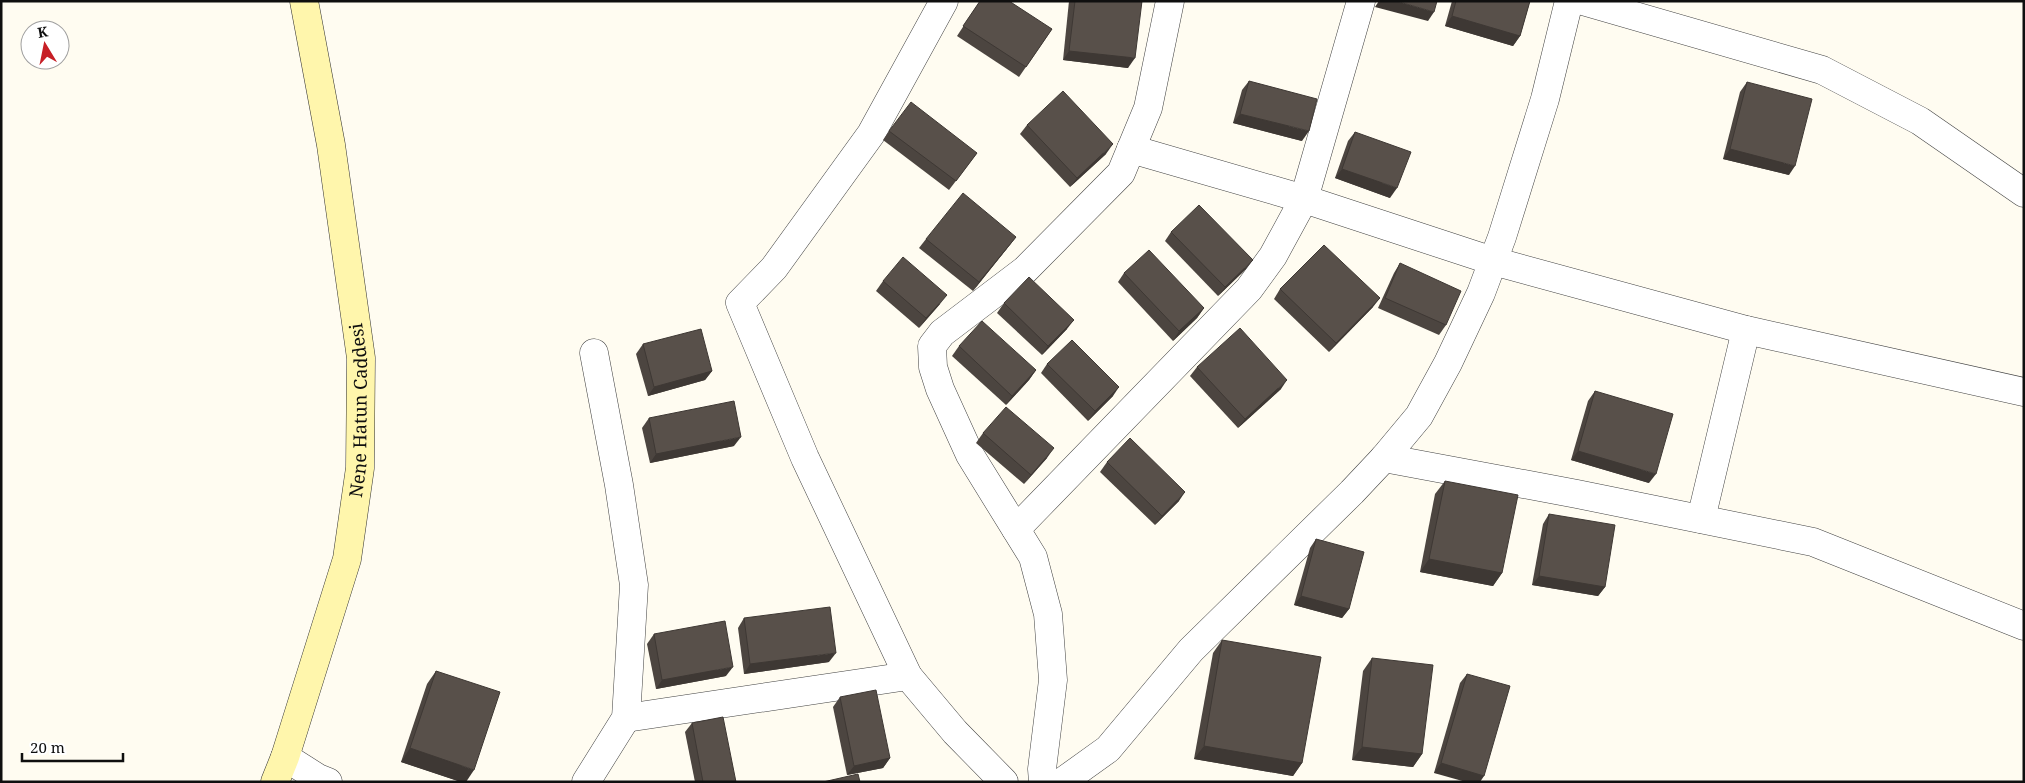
<svg xmlns="http://www.w3.org/2000/svg" width="2025" height="783" font-family="'Noto Serif',serif">
<style>
.lines{fill:none;stroke-linecap:round;stroke-linejoin:round}
.street-casing{stroke:#424242;stroke-width:29}
.secondary-casing{stroke:#313131;stroke-width:29}
.street{stroke:#fff;stroke-width:28}
.secondary{stroke:#fff6ac;stroke-width:28}
.wall{fill:#4c4540}
.shaded-wall{fill:#3e3834}
.building{fill:#58504a;stroke:#3e3834}
.labels{text-anchor:middle;stroke-width:5;stroke-linejoin:round;paint-order:stroke}
.street-label{font-size:18px;fill:#0f0f0f;stroke:#fff}
</style>
<rect width="100%" height="100%" fill="#fffcf1"/>
<g class="lines">
<defs>
<g id="street">
<path d="M944,1L871,134L774,268L740,303L805,458L908,676L955,732L1004,782"/>
<path d="M1583,1L1822,70L1920,121L2024,193"/>
<path d="M1131,149L1304,199L1493,261L1746,330L2024,392"/>
<path d="M1384,458L1577,494L1813,542L2024,626"/>
<path d="M1701,519L1746,330"/>
<path d="M1016,529L1249,289L1273,256L1304,199L1361,1"/>
<path d="M626,718L908,676"/>
<path d="M285,757L318,778L328,782"/>
<path d="M586,782L626,718L634,585L619,485L594,353"/>
<path d="M1043,782L1042,769L1053,680L1048,614L1033,557L970,455L940,389L933,367L932,346L942,333L1025,270L1121,173L1148,108L1170,1"/>
<path d="M1062,782L1108,749L1191,650L1352,492L1384,458L1419,416L1448,363L1481,293L1502,237L1545,99L1569,1"/>
</g>
<g id="secondary">
<path id="s1" d="M275,782L285,757L347,559L360,468L361,358L331,145L304,1"/>
</g>
</defs>
<use href="#street" class="street-casing"/>
<use href="#secondary" class="secondary-casing"/>
<use href="#street" class="street"/>
<use href="#secondary" class="secondary"/>
</g>
<g class="wall">
<path d="M980,1L1052,29L1019,77L957,36Z"/>
<path d="M1069,1H1142L1128,68L1063,60Z"/>
<path d="M1452,1H1530L1520,36L1513,46L1445,26Z"/>
<path d="M1249,81L1302,141L1233,123L1242,90Z"/>
<path d="M1747,82L1789,175L1723,159L1740,92Z"/>
<path d="M1027,125L1106,154L1070,187L1020,134Z"/>
<path d="M889,131L977,153L949,190L883,140Z"/>
<path d="M1355,132L1390,198L1335,178L1348,141Z"/>
<path d="M1171,232L1246,269L1218,296L1165,241Z"/>
<path d="M1016,237L1009,246L973,291L919,248L926,239Z"/>
<path d="M1400,263L1446,325L1439,335L1378,308L1394,273Z"/>
<path d="M1124,273L1204,308L1197,318L1173,341L1118,282Z"/>
<path d="M883,281L940,304L919,328L876,291Z"/>
<path d="M1280,289L1373,307L1329,352L1274,299Z"/>
<path d="M1004,303L1067,329L1042,355L997,313Z"/>
<path d="M643,344L712,371L705,380L648,396L636,354Z"/>
<path d="M959,346L1036,370L1029,380L1006,405L952,356Z"/>
<path d="M1047,364L1113,396L1088,421L1041,373Z"/>
<path d="M1197,367L1281,389L1238,428L1190,376Z"/>
<path d="M1595,391L1649,483L1571,460L1588,401Z"/>
<path d="M649,418L734,446L650,463L642,428Z"/>
<path d="M983,433L1047,458L1024,484L976,443Z"/>
<path d="M1107,462L1179,501L1155,525L1100,472Z"/>
<path d="M1445,481L1502,573L1493,586L1420,572L1435,494Z"/>
<path d="M1549,514L1605,587L1598,596L1532,585L1543,524Z"/>
<path d="M1316,539L1349,609L1342,618L1294,605L1310,548Z"/>
<path d="M744,618L829,662L744,674L738,628Z"/>
<path d="M654,634L726,676L656,689L647,644Z"/>
<path d="M1222,640L1302,763L1293,776L1194,759L1213,653Z"/>
<path d="M1372,658L1422,754L1413,767L1352,760L1363,671Z"/>
<path d="M436,671L466,782H461L401,762L427,684Z"/>
<path d="M1467,674L1484,776L1434,773L1460,683Z"/>
<path d="M840,697L890,758L883,768L847,775L833,707Z"/>
<path d="M692,723L736,782H695L685,732Z"/>
</g>
<g class="shaded-wall">
<path d="M1379,1H1396L1434,12L1428,21L1375,7Z"/>
<path d="M1452,16L1520,36L1513,46L1445,26Z"/>
<path d="M1069,51L1135,58L1128,68L1063,60Z"/>
<path d="M1240,114L1309,131L1302,141L1233,123Z"/>
<path d="M1113,144L1106,154L1070,187L1077,178Z"/>
<path d="M1730,149L1795,166L1789,175L1723,159Z"/>
<path d="M1342,169L1397,188L1390,198L1335,178Z"/>
<path d="M1016,237L1009,246L973,291L979,282Z"/>
<path d="M1253,260L1246,269L1218,296L1225,287Z"/>
<path d="M947,295L940,304L919,328L926,318Z"/>
<path d="M1380,298L1373,307L1329,352L1336,343Z"/>
<path d="M1204,308L1197,318L1173,341L1179,331Z"/>
<path d="M1074,320L1067,329L1042,355L1048,346Z"/>
<path d="M1036,370L1029,380L1006,405L1012,396Z"/>
<path d="M712,371L705,380L648,396L654,387Z"/>
<path d="M1287,380L1281,389L1238,428L1245,419Z"/>
<path d="M1119,387L1113,396L1088,421L1095,411Z"/>
<path d="M741,437L734,446L650,463L656,454Z"/>
<path d="M1054,448L1047,458L1024,484L1031,475Z"/>
<path d="M1578,451L1656,474L1649,483L1571,460Z"/>
<path d="M1185,492L1179,501L1155,525L1162,516Z"/>
<path d="M1429,559L1502,573L1493,586L1420,572Z"/>
<path d="M1539,576L1605,587L1598,596L1532,585Z"/>
<path d="M1301,596L1349,609L1342,618L1294,605Z"/>
<path d="M836,653L829,662L744,674L750,664Z"/>
<path d="M733,667L726,676L656,689L662,680Z"/>
<path d="M1204,746L1302,763L1293,776L1194,759Z"/>
<path d="M1362,747L1422,754L1413,767L1352,760Z"/>
<path d="M410,748L474,770L466,782H461L401,762Z"/>
<path d="M890,758L883,768L847,775L854,766Z"/>
<path d="M1441,763L1484,776L1480,782H1466L1434,773Z"/>
</g>
<g class="building">
<path d="M980,1H1009L1052,29L1026,67L963,26Z"/>
<path d="M1075,1H1142L1135,58L1069,51Z"/>
<path d="M1396,1H1437L1434,12Z"/>
<path d="M1456,1H1530L1520,36L1452,16Z"/>
<path d="M1249,81L1317,99L1309,131L1240,114Z"/>
<path d="M1747,82L1812,99L1795,166L1730,149Z"/>
<path d="M1063,91L1113,144L1077,178L1027,125Z"/>
<path d="M911,102L977,153L956,181L889,131Z"/>
<path d="M1355,132L1411,152L1397,188L1342,169Z"/>
<path d="M963,193L1016,237L979,282L926,239Z"/>
<path d="M1199,205L1253,260L1225,287L1171,232Z"/>
<path d="M1324,245L1380,298L1336,343L1280,289Z"/>
<path d="M1149,250L1204,308L1179,331L1124,273Z"/>
<path d="M903,257L947,295L926,318L883,281Z"/>
<path d="M1400,263L1461,291L1446,325L1385,298Z"/>
<path d="M1029,277L1074,320L1048,346L1004,303Z"/>
<path d="M982,321L1036,370L1012,396L959,346Z"/>
<path d="M1240,328L1287,380L1245,419L1197,367Z"/>
<path d="M701,329L712,371L654,387L643,344Z"/>
<path d="M1072,340L1119,387L1095,411L1047,364Z"/>
<path d="M1595,391L1673,414L1656,474L1578,451Z"/>
<path d="M734,401L741,437L656,454L649,418Z"/>
<path d="M1006,407L1054,448L1031,475L983,433Z"/>
<path d="M1130,438L1185,492L1162,516L1107,462Z"/>
<path d="M1445,481L1518,495L1502,573L1429,559Z"/>
<path d="M1549,514L1615,525L1605,587L1539,576Z"/>
<path d="M1316,539L1364,552L1349,609L1301,596Z"/>
<path d="M830,607L836,653L750,664L744,618Z"/>
<path d="M725,621L733,667L662,680L654,634Z"/>
<path d="M1222,640L1321,657L1302,763L1204,746Z"/>
<path d="M1372,658L1433,665L1422,754L1362,747Z"/>
<path d="M436,671L500,692L474,770L410,748Z"/>
<path d="M1467,674L1510,686L1484,776L1441,763Z"/>
<path d="M876,690L890,758L854,766L840,697Z"/>
<path d="M723,717L736,782H703L692,723Z"/>
<path d="M858,774L860,782H823Z"/>
</g>
<g class="labels">
<g class="street-label">
<text dy="6" stroke="none"><textPath href="#s1" startOffset="384">Nene Hatun Caddesi</textPath></text>
</g>
</g>
<rect width="2025" height="783" fill="none" stroke="#0f0f0f" stroke-width="5"/>
<g transform="translate(45 45) rotate(350)"><circle r="24" fill="#ffffff" stroke="#9f9f9f"/>
<path d="M0-4L9 19L0 12L-9 19Z" fill="#c71f26"/>
<text y="-8" font-size="14" font-weight="bold" text-anchor="middle" fill="#0f0f0f">K</text>
</g>
<path d="M22 753v8h101v-8" fill="none" stroke="#0f0f0f" stroke-width="2.5"/>
<text x="30" y="753" font-size="15" fill="#0f0f0f" stroke="#ffffff" stroke-width="4" paint-order="stroke">20 m</text>
</svg>
